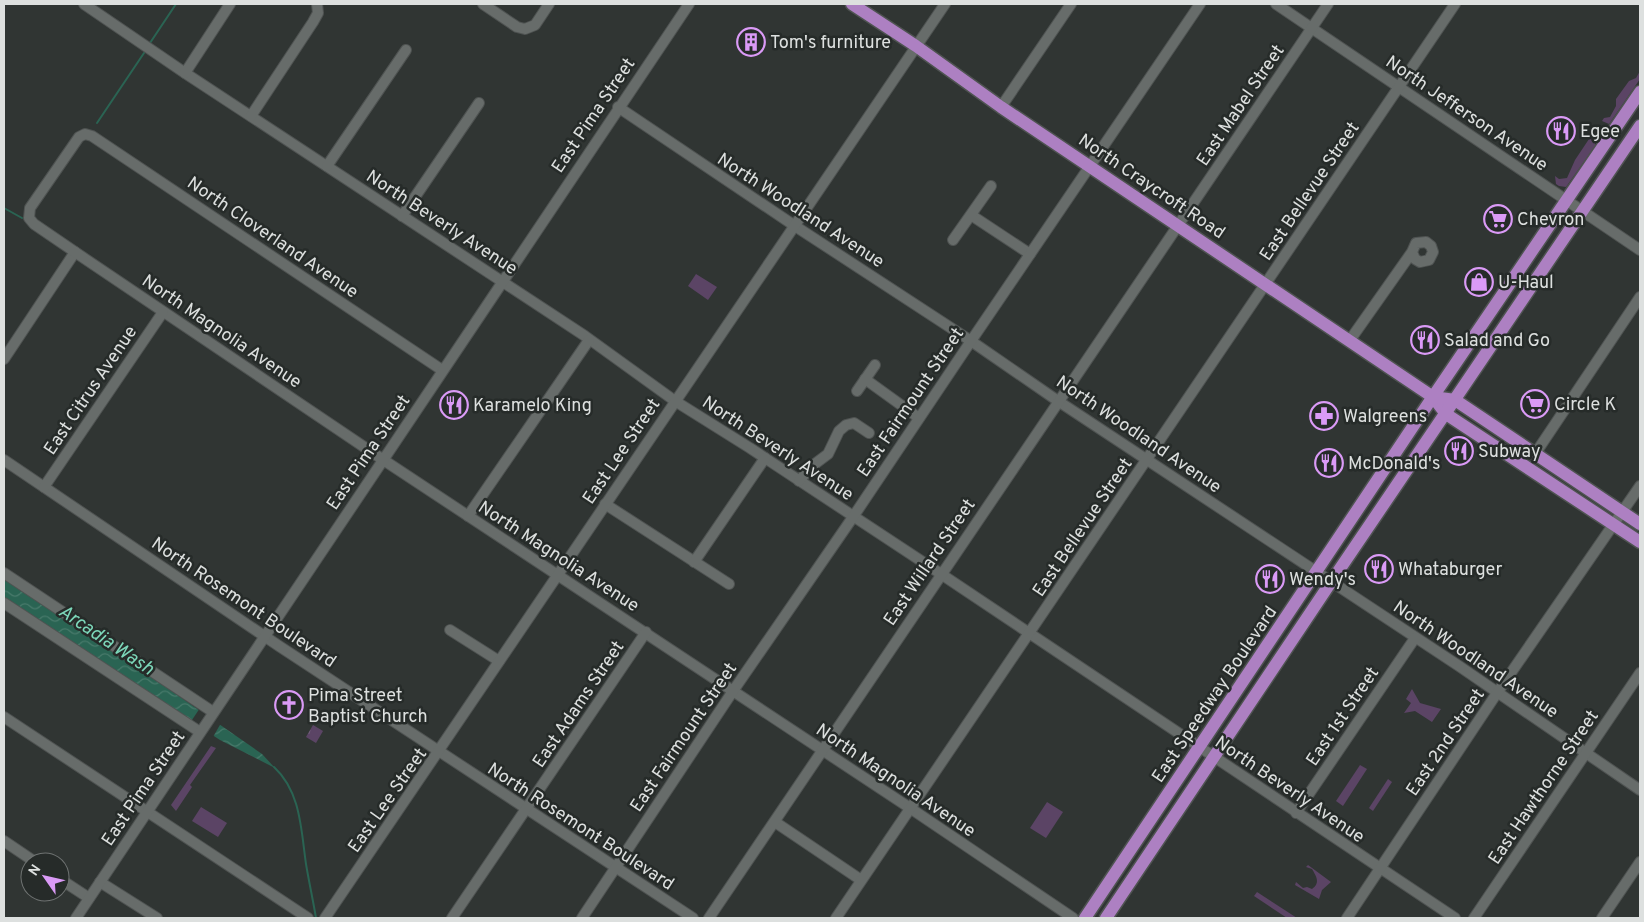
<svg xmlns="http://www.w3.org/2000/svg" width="1644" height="922" font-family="Overpass,sans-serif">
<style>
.grass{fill:#5b4465}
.park{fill:url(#park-tufts)}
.water{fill:url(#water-waves)}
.pier{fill:#303533}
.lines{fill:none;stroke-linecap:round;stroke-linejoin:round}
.stream{stroke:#2a6453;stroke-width:2}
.minor-casing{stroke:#4f5352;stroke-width:12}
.major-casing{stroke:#4f5352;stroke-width:15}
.minor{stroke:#676c6a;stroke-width:10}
.major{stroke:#ad80c2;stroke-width:12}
.labels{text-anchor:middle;stroke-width:5;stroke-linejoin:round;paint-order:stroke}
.poi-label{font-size:18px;fill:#dde0df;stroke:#262b29;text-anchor:start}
.street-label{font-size:18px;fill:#dde0df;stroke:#262b29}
.water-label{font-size:19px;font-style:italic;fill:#7cd7b9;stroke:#262b29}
</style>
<defs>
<pattern id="park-tufts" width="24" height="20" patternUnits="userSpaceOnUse" patternTransform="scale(1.25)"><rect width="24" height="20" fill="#5b4465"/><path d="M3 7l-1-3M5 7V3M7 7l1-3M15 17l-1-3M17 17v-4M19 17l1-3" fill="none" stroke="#725f7b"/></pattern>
<pattern id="water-waves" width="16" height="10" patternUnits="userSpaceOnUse" patternTransform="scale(1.25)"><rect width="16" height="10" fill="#2a6453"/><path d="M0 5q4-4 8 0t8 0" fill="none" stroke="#487a6b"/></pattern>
</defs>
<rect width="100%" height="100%" fill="#303533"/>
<g class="grass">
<path d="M1640,71V79L1609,124L1602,121L1604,118L1610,117L1616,106V99L1629,81L1636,78Z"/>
<path d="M1591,136L1595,138V146L1566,187L1559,186L1556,184L1555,176L1559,179L1567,178L1575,160Z"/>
<path d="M696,274L717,287L708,300L688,286Z"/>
<path d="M1412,689L1420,703L1441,709L1432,722L1415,711L1404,713L1411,703L1406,699Z"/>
<path d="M211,746L216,748L190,785L192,787L176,811L171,805Z"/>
<path d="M1360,765L1367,769L1343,806L1336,801Z"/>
<path d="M1388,779L1392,782L1373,811L1369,808Z"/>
<path d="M1047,802L1063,812L1046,838L1030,828Z"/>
<path d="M201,807L227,823L218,837L192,821Z"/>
<path d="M1308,865L1331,882L1322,890L1319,899L1295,885L1296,882L1303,888L1307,887L1312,889C1321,883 1316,876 1312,869L1306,867Z"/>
<path d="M1257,892L1297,918H1287L1254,896Z"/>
</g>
<path class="park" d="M313,725L323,731L316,743L306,737Z"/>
<path class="water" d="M4,578L121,656L262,754L275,768L220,740L118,674L4,597Z"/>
<path class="pier" d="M200,708L221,723L213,737L190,723Z"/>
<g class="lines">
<g class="stream">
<path d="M150,43L176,4"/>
<path d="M97,123L146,50"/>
<path d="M4,208L22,218"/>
<path d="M274,767C301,792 301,830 306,864C309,882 313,900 316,918"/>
</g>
<defs>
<g id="minor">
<path d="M84,4L185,73L585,336L675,401L750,448L941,574L1455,918"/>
<path d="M483,4L517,27L525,29L535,25L549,4"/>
<path d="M1276,4L1640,250"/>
<path d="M185,73L230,4"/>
<path d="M618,107L795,226L971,341L1058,401L1459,666L1640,790"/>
<path d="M1001,107L1071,4"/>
<path d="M251,116L313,22L318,13L317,4"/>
<path d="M327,166L406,50"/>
<path d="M971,215L1030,254"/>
<path d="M402,216L479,103"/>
<path d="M953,240L991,186"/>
<path d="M1350,340L1412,252L1416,243L1426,242L1431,246L1433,252L1429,260L1420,262L1415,259L1412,252"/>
<path d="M4,359L75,252"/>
<path d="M442,370L92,136L85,134L79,137L30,208L29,218L34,224L75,252L382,459L910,808L1073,918"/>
<path d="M865,379L919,418"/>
<path d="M857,391L875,365"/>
<path d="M1535,454L1640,297"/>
<path d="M4,460L279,646L693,918"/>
<path d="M799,481L812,466L828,454L839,431L846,425L854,423L869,433"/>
<path d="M44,487L163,312"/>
<path d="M605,504L729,584"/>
<path d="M468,516L589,340"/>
<path d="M694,562L765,458"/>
<path d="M4,573L213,712"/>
<path d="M4,603L200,732"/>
<path d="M450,630L499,661"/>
<path d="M4,717L308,918"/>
<path d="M1296,813L1415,638"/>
<path d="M775,822L861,880"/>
<path d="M4,841L35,862"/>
<path d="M60,879L89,898"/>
<path d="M100,882L157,918"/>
<path d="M76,918L689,4"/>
<path d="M325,918L945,4"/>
<path d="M452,918L646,632"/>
<path d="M582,918L733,691L853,517L971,341L1200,4"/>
<path d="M709,918L1328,4"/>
<path d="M836,918L1455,4"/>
<path d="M1347,918L1497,693L1640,486"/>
<path d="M1474,918L1640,673"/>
<path d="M1602,918L1640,862"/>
</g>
<g id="major">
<path d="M852,4L916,46L1001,107L1433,397L1446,414L1640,542"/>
<path d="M1433,397L1455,400L1640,524"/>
<path d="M1085,918L1428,404L1640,92"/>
<path d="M1106,918L1331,582L1640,126"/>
</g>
</defs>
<use href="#minor" class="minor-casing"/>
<use href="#major" class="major-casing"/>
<use href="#minor" class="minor"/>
<use href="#major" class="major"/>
</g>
<defs>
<symbol id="building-ring" viewBox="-11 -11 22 22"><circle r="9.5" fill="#262b29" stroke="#da9af6" stroke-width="1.5"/><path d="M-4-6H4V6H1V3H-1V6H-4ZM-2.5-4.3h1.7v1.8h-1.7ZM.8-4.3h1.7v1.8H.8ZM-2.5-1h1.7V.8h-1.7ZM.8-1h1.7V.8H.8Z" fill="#da9af6"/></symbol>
<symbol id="restaurant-ring" viewBox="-11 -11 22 22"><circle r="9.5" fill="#262b29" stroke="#da9af6" stroke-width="1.5"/><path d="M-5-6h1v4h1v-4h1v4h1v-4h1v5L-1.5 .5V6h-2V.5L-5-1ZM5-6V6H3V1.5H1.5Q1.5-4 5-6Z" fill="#da9af6"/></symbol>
<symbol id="supermarket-ring" viewBox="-11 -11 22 22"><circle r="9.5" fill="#262b29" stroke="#da9af6" stroke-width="1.5"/><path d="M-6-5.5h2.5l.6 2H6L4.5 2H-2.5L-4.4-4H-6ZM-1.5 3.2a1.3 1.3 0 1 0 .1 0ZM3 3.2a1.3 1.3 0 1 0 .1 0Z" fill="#da9af6"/></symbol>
<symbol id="shop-ring" viewBox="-11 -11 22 22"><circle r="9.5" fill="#262b29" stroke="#da9af6" stroke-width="1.5"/><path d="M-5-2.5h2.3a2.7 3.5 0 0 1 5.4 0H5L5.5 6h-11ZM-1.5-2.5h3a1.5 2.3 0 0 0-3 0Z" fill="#da9af6"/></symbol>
<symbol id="pharmacy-ring" viewBox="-11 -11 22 22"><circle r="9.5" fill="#262b29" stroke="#da9af6" stroke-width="1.5"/><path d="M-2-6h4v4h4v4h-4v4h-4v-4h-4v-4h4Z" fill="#da9af6"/></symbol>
<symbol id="church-ring" viewBox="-11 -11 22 22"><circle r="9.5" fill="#262b29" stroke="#da9af6" stroke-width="1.5"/><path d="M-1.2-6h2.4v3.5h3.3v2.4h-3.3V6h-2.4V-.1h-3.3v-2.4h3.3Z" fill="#da9af6"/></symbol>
</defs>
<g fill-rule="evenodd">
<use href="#building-ring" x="735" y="26" width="32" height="32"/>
<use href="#restaurant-ring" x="1545" y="115" width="32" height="32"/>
<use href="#supermarket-ring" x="1482" y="203" width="32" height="32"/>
<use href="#shop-ring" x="1463" y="266" width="32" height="32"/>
<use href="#restaurant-ring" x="1409" y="324" width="32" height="32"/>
<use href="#supermarket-ring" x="1519" y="388" width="32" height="32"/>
<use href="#restaurant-ring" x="438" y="389" width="32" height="32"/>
<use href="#pharmacy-ring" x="1308" y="400" width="32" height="32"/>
<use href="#restaurant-ring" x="1443" y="435" width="32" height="32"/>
<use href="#restaurant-ring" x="1313" y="447" width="32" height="32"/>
<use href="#restaurant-ring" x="1363" y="553" width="32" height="32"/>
<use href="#restaurant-ring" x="1254" y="563" width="32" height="32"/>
<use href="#church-ring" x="273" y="689" width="32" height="32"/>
</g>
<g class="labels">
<g class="poi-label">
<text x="770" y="48">Tom's furniture</text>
<text x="1580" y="137">Egee</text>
<text x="1517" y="225">Chevron</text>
<text x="1498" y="288">U-Haul</text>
<text x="1444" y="346">Salad and Go</text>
<text x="1554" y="410">Circle K</text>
<text x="473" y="411">Karamelo King</text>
<text x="1343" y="422">Walgreens</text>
<text x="1478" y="457">Subway</text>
<text x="1348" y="469">McDonald's</text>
<text x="1398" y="575">Whataburger</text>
<text x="1289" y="585">Wendy's</text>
<text x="308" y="701">Pima Street<tspan x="308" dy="21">Baptist Church</tspan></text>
</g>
<g class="street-label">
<text transform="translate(1240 105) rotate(-56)" y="6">East Mabel Street</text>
<text transform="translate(1467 113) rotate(34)" y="6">North Jefferson Avenue</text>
<text transform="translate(593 115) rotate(-56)" y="6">East Pima Street</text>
<text transform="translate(1152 186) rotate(34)" y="6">North Craycroft Road</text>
<text transform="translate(1309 191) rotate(-56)" y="6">East Bellevue Street</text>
<text transform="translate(801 210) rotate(33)" y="6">North Woodland Avenue</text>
<text transform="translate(442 222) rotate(33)" y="6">North Beverly Avenue</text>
<text transform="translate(273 237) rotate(34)" y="6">North Cloverland Avenue</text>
<text transform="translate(222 331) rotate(34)" y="6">North Magnolia Avenue</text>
<text transform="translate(90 390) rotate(-56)" y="6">East Citrus Avenue</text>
<text transform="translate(910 402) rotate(-56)" y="6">East Fairmount Street</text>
<text transform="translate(1139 434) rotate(34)" y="6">North Woodland Avenue</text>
<text transform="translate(778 448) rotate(33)" y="6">North Beverly Avenue</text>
<text transform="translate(621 451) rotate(-56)" y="6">East Lee Street</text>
<text transform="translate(368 452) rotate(-56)" y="6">East Pima Street</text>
<text transform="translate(1082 527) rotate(-56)" y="6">East Bellevue Street</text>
<text transform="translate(559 556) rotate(33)" y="6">North Magnolia Avenue</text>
<text transform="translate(929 562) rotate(-56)" y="6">East Willard Street</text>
<text transform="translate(244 602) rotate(34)" y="6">North Rosemont Boulevard</text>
<text transform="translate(1476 659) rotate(34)" y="6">North Woodland Avenue</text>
<text transform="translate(1214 694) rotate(-56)" y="6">East Speedway Boulevard</text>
<text transform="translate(578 704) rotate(-56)" y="6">East Adams Street</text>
<text transform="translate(1342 716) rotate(-56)" y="6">East 1st Street</text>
<text transform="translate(683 737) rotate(-56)" y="6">East Fairmount Street</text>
<text transform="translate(1445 742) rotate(-56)" y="6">East 2nd Street</text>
<text transform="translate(896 780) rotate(34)" y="6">North Magnolia Avenue</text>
<text transform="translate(1543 787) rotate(-56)" y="6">East Hawthorne Street</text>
<text transform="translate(143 788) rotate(-56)" y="6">East Pima Street</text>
<text transform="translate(1290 789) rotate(34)" y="6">North Beverly Avenue</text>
<text transform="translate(387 800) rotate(-55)" y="6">East Lee Street</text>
<text transform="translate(581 826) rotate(33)" y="6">North Rosemont Boulevard</text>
</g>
<g class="water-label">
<text transform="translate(107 639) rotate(34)" y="7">Arcadia Wash</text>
</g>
</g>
<rect width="1644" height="922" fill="none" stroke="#dde0df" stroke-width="10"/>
<g transform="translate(45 877) rotate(304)"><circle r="24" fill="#262b29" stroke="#6f7372"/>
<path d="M0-4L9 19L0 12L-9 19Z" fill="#da9af6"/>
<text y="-8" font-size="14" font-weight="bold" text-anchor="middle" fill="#dde0df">N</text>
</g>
</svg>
